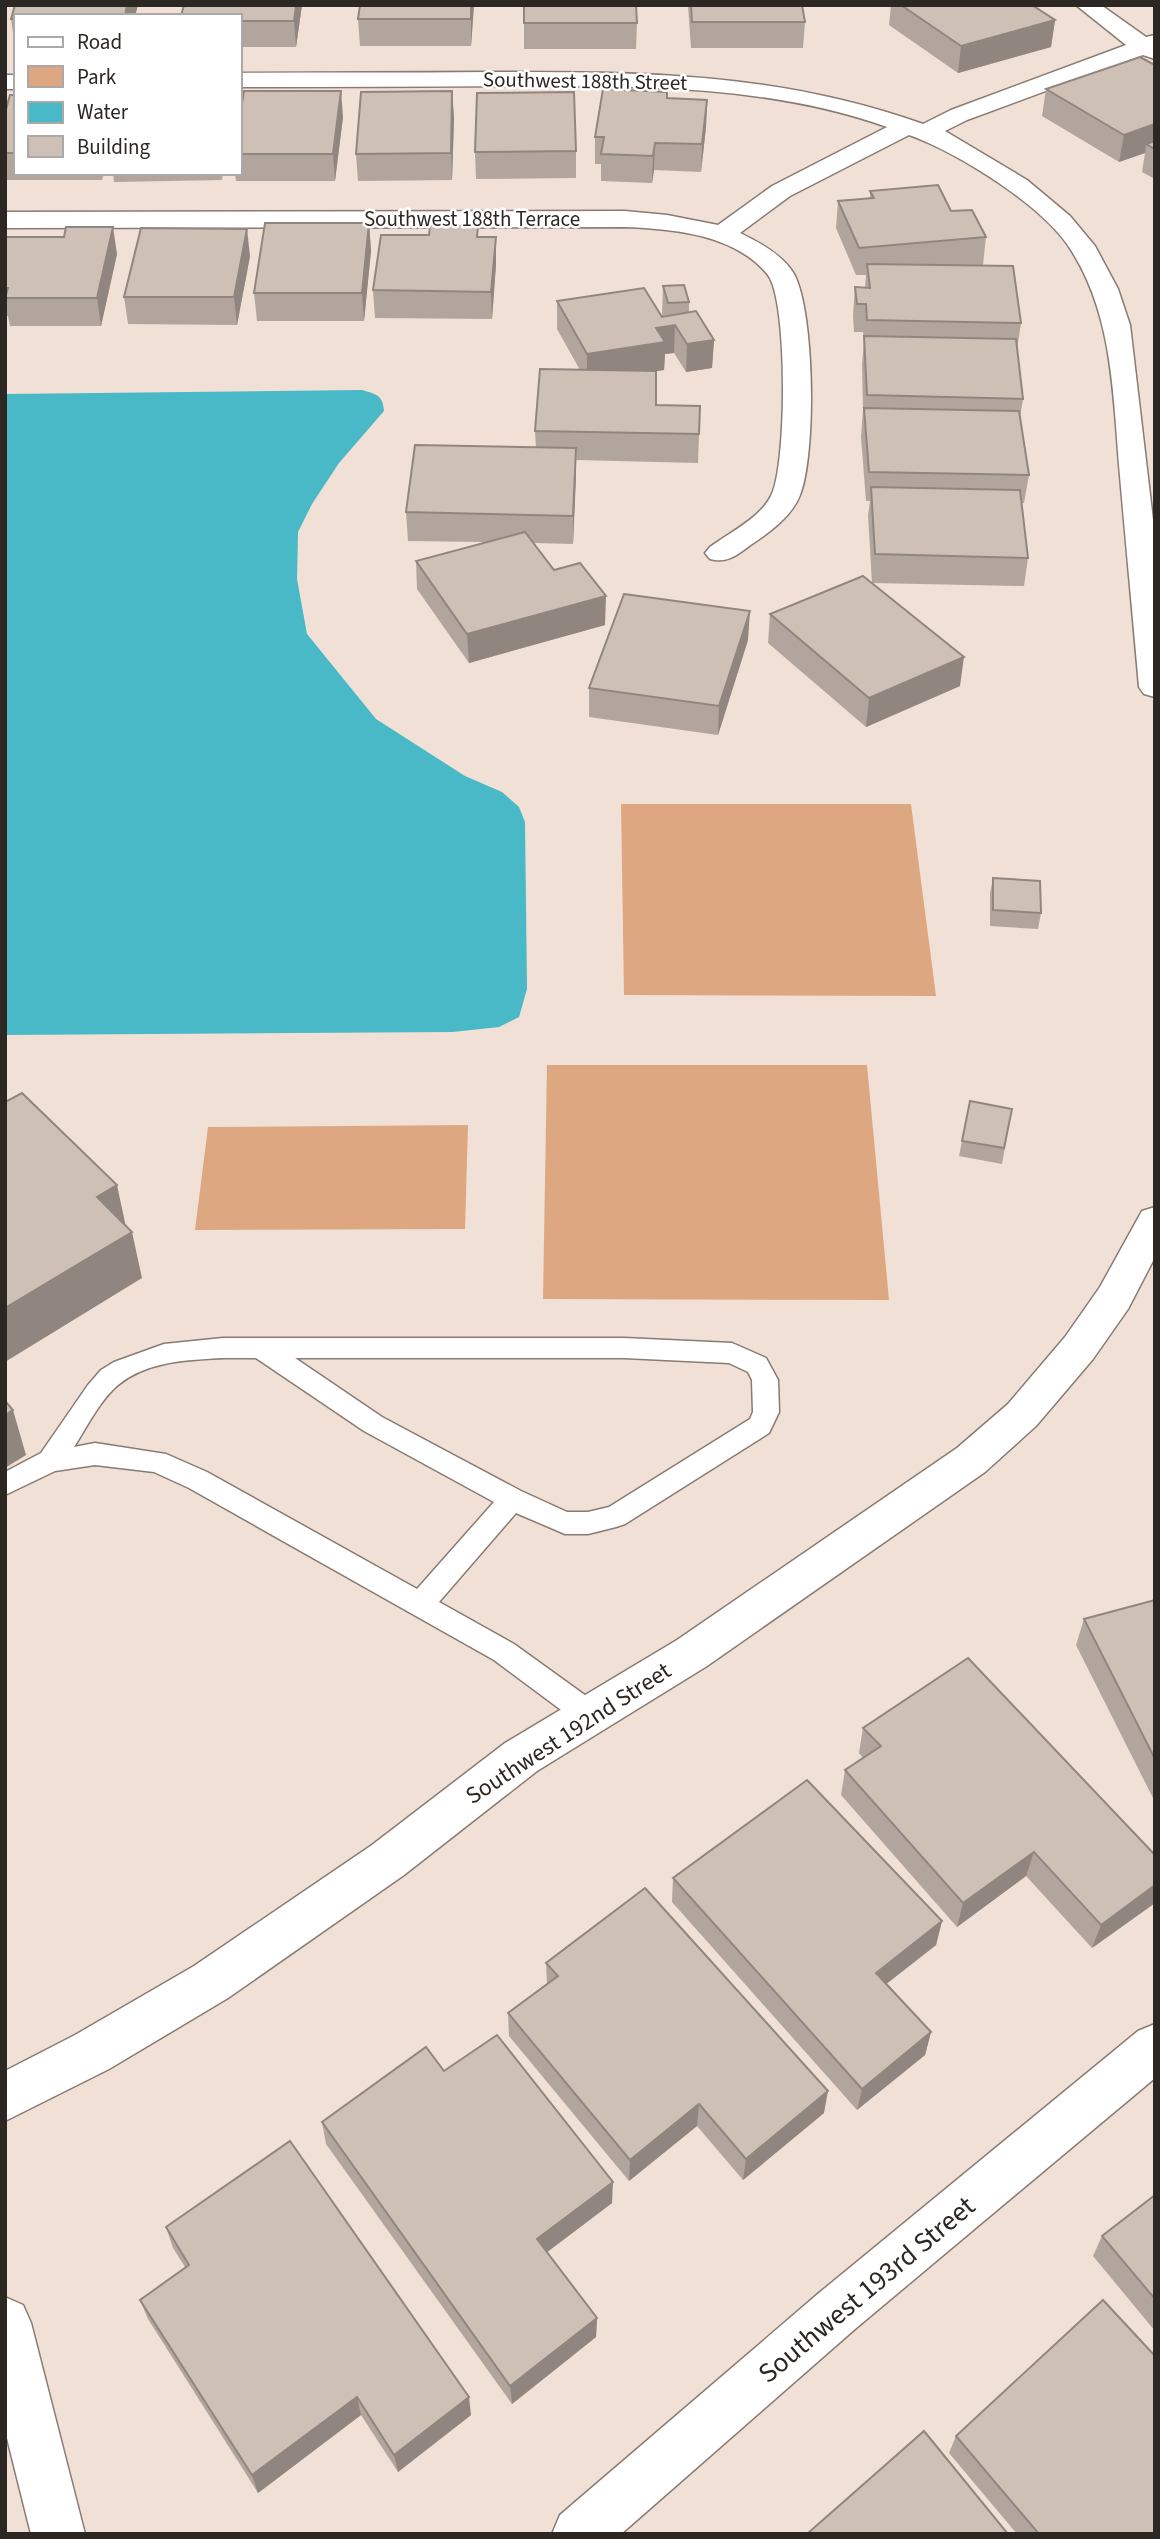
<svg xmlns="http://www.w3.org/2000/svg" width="1160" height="2539" font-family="'Source Sans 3',sans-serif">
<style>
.green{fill:#dda781}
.water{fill:#49b8c7}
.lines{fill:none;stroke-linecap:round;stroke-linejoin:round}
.lane-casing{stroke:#897b72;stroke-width:3}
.street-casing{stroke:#897b72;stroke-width:3}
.lane{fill:#fff;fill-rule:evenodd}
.street{fill:#fff;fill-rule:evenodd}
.wall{fill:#b2a59d}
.shaded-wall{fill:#91867f}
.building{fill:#cfc0b6;stroke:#91867f;stroke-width:2}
.labels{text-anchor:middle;stroke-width:5;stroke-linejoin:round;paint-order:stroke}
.far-street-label{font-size:21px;fill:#2d2723;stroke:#fff}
.street-label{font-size:24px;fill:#2d2723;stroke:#fff}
.near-street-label{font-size:28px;fill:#2d2723;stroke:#fff}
</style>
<rect width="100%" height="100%" fill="#f0e0d6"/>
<g class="green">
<path d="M621,804H911L936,996L624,995Z"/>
<path d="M547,1065H867L889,1300L543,1299Z"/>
<path d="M468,1125L465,1229L195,1230L208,1127Z"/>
</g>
<path class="water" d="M362,390C376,394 383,395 384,411L339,463L312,504L298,532L297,579L307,634L376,719L465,776L502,792L519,807L525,822L527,989L519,1017L499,1027L453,1032L5,1035V394Z"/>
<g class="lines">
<defs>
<path id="lane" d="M223,1338H624L732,1343L766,1358L778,1380L779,1412L769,1433L625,1524L616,1527L588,1534H565L516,1513L439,1602L514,1644L600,1706L604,1715L600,1724L590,1727L580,1724L494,1660L189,1488L154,1472L95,1465L55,1471L5,1495V1472L41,1453L88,1385L101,1370L114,1362L164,1344ZM223,1358H256L364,1431L494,1502L417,1589L207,1472L166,1454L95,1443L74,1447C87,1427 100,1400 118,1385C147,1361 188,1360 223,1358ZM295,1358H624L729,1363L748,1372L752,1380L753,1412L750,1419L609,1507L588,1512H567L521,1491L382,1417Z"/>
<g id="street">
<path d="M1076,5H1101L1146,37L1155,35V59L1143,55L967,120L945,131L1027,180L1070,216L1095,246L1118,289L1130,325L1155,537V697L1144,694L1139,687C1133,617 1126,546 1120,476C1113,399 1114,317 1071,250C1044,206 957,152 909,135L790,196L740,233C759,242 783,255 794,274C815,313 816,455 800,495C792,516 770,532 752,544C738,554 728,564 710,559L705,553L710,547C729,533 760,518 771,496C787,466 788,301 768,275C735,234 673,229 625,227L5,228V212L625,211L667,215L718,225L772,186L887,127C769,85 641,86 517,86C425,87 332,87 240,87V73C323,72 406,73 489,72C641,72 777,72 923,124L951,110L1126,45Z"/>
<rect x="5" y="75" width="11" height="14"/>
<path d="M1155,1207V1257L1128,1309L1093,1359L1036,1426L985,1472L707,1666L537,1771L404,1875L228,1998L109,2069L5,2121V2071L75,2035L194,1966L372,1845L505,1743L677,1640L957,1448L1008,1404L1065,1337L1100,1287L1142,1211Z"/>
<path d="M1155,2024V2078L855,2329L621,2534H552L560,2515L819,2293L1138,2031Z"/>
<path d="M5,2297L23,2305L31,2323L85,2534H31L5,2430Z"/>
</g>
</defs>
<use href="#lane" class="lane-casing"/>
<use href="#street" class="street-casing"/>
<use href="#lane" class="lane"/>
<use href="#street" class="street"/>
</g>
<g class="wall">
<path d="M15,5H138L135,16H16L15,46L11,19Z"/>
<path d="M184,5H302L296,47H240V16Z"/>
<path d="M360,5H474L471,46H360L358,19Z"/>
<path d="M688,5H802L805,22L803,48H691Z"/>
<path d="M891,5H1032L1055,20L1051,47L958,73L889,25Z"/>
<path d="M524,23H637L636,49H524Z"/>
<path d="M1155,65V179L1142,172L1145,153L1119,162L1042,116L1046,89Z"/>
<path d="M452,91L454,118L452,180L358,181L356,154Z"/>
<path d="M16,95V173H104L102,180H5V113Z"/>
<path d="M707,100L706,127L701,172L654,170L652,183L601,181V164H595V137Z"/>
<path d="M240,116L343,117L335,181H236L235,173H240Z"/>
<path d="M576,151V178L476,179L475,152Z"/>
<path d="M113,173H223L222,180L114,182Z"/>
<path d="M870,191L951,211L986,237L983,265H977L1021,323L1017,350L1023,399L1020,418L1029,475L1024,503H1022L1028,558L1024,586L872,583L868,515L870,501H866L861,437L863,410L862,364L864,340L863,332H854L853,315L855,287L865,288L866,275H856L836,228L838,201L870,199Z"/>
<path d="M369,223L371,251L364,321H257L254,293Z"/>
<path d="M429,235L479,237L496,264L492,319L375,318L373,290Z"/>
<path d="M5,237L117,254L101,326H10L8,316H5Z"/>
<path d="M250,256L237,325L128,324L124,297Z"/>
<path d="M663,286L689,302V312L714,340L712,368L686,372L674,353L665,354L664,370L656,371V405L700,406L698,463L576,460L573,544L534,543L554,570L605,625L469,663L417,589L416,561L485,542L408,541L406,512L536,448L535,431L580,370L557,329V301L662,317Z"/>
<path d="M770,614L960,686L866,727L768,643Z"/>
<path d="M748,640L718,735L589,717V688Z"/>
<path d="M993,878L1041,913L1038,929L990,926V893Z"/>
<path d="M1012,1109L1002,1164L959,1156L962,1141Z"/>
<path d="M1155,1600V1802L1076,1645L1084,1619Z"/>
<path d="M863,1728L1155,1855V1903L1092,1948L1026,1876L957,1927L841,1795L845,1770L863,1758L859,1753Z"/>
<path d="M673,1878L942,1921L936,1945L886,1984L931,2032L925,2055L857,2110L672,1902Z"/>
<path d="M546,1963L824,2113L743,2180L697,2126L629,2181L509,2036L508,2013L547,1985Z"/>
<path d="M444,2071L612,2203L547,2252L597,2318L596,2337L512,2404L326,2144L322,2122Z"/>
<path d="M1155,2195V2331L1093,2256L1102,2236Z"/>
<path d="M166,2227L471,2415L398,2472L361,2415L258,2493L148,2319L140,2300L185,2267L173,2248Z"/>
<path d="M956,2436L1155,2534H1017L949,2453Z"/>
</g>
<g class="shaded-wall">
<path d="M127,5H138L135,16H125Z"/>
<path d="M296,5H302L296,47L294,21Z"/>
<path d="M471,5H474L471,46Z"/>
<path d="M1055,20L1051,47L958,73L961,46Z"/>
<path d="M341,91L343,117L335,181L333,154Z"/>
<path d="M452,91L454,118L452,180L451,153Z"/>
<path d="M707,100L706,127L701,172L702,144Z"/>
<path d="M1155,124V149L1146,144L1145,153L1119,162L1124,135Z"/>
<path d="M655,143L654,170L652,183L653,156Z"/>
<path d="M369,223L371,251L364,321L362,293Z"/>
<path d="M113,227L117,254L101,326L97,298Z"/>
<path d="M247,229L250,256L237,325L234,297Z"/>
<path d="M496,237V264L492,319L491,292Z"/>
<path d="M675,325L674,353L665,354L664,370L587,382V354L656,328Z"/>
<path d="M714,340L712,368L686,372L687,344Z"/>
<path d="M576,448V477L573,544V516Z"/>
<path d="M606,596L605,625L469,663L467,634Z"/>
<path d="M750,611L748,640L718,735L719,706Z"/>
<path d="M964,657L960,686L866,727L869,698Z"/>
<path d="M117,1185L127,1232L97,1197Z"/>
<path d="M132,1232L142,1278L5,1362V1308Z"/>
<path d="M13,1410L26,1455L5,1468V1415Z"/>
<path d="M1034,1852L1026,1876L957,1927L963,1903Z"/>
<path d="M1155,1885V1903L1092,1948L1101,1925Z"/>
<path d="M942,1921L936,1945L871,1996L876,1973Z"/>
<path d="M931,2032L925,2055L857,2110L862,2089Z"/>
<path d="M828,2091L824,2113L743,2180L746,2159Z"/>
<path d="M699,2104L697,2126L629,2181L630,2160Z"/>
<path d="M613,2182L612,2203L538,2259L537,2239Z"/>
<path d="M597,2318L596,2337L512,2404L510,2386Z"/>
<path d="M357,2397L361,2415L258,2493L252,2475Z"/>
<path d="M469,2397L471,2415L398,2472L394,2455Z"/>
</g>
<g class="building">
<path d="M15,5H127L125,16H16V19H11Z"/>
<path d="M184,5H296L294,21H240V16H181Z"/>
<path d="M360,5H471V19H358Z"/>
<path d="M524,5H636L637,23H524Z"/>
<path d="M691,5H802L805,22H692Z"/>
<path d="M901,5H1032L1055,20L961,46Z"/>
<path d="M1140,57L1155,65V124L1124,135L1046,89Z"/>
<path d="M603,89L667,92V98L707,100L702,144L655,143L653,156L601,154L604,137H595Z"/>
<path d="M244,91H341L333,154H240V116Z"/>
<path d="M452,91L451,153L356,154L361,92Z"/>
<path d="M574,92L576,151L475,152L477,93Z"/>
<path d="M10,95H16V153H5V113Z"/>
<path d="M1155,141V149L1146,144Z"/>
<path d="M938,185L951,211L972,210L986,237L859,248L838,201L874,198L870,191Z"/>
<path d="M265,223H369L362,293H254Z"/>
<path d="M430,225L478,226L477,237H496L491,292L373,290L381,235H429Z"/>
<path d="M66,227H113L97,298H5L8,288H5V237H64Z"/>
<path d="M141,228L247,229L234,297H124Z"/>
<path d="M867,264L1013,266L1021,323L867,320L866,304H857L855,287L870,288Z"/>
<path d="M684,285L689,302L668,303L663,286Z"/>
<path d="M644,288L662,317L696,311L714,340L687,344L675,325L656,328L665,342L587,354L557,301Z"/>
<path d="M864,336L1016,339L1023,399L867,395Z"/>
<path d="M540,369L656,371V405L700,406L699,434L535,431Z"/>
<path d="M864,408L1019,411L1029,475L869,472Z"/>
<path d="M415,445L576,448L573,516L406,512Z"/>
<path d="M871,487L1020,490L1028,558L875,554Z"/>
<path d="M525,532L554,570L580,563L606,596L467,634L416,561Z"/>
<path d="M863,576L964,657L869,698L770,614Z"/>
<path d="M624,594L750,611L719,706L589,688Z"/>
<path d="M993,878L1040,881L1041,913L993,910Z"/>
<path d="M22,1093L117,1185L97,1197L132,1232L5,1308V1102Z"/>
<path d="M970,1101L1012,1109L1004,1148L962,1141Z"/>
<path d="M5,1401L13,1410L5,1415Z"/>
<path d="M1155,1600V1759L1084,1619Z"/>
<path d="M968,1658L1155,1855V1885L1101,1925L1034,1852L963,1903L845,1770L881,1746L863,1728Z"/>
<path d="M807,1780L942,1921L876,1973L931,2032L862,2089L673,1878Z"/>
<path d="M645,1888L828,2091L746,2159L699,2104L630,2160L508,2013L558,1976L546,1963Z"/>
<path d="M497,2035L613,2182L537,2239L597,2318L510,2386L322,2122L426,2047L444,2071Z"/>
<path d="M290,2141L469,2397L394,2455L357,2397L252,2475L140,2300L189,2265L166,2227Z"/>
<path d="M1155,2195V2299L1102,2236Z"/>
<path d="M1103,2300L1155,2356V2534H1039L956,2436Z"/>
<path d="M924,2431L1008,2534H807Z"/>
</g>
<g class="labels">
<g class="far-street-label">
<text transform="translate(585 81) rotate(1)" y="7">Southwest 188th Street</text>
<text x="472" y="226">Southwest 188th Terrace</text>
</g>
<g class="street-label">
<text transform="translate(568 1733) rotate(-33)" y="8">Southwest 192nd Street</text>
</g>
<g class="near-street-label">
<text transform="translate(866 2289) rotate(-40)" y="10">Southwest 193rd Street</text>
</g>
</g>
<rect width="1160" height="2539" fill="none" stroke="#2d2723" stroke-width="14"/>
<rect x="14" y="14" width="228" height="161" fill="#ffffff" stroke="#aba9a7" stroke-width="2"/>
<rect x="28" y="37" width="35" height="10" fill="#ffffff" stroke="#aba9a7" stroke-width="2"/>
<text x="77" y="49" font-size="21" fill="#2d2723">Road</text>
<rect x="28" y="66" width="35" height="21" fill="#dda781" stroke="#aba9a7" stroke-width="2"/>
<text x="77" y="84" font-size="21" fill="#2d2723">Park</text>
<rect x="28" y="102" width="35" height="21" fill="#49b8c7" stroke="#aba9a7" stroke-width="2"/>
<text x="77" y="119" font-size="21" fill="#2d2723">Water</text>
<rect x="28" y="136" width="35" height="21" fill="#cfc0b6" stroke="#aba9a7" stroke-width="2"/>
<text x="77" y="154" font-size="21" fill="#2d2723">Building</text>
</svg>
